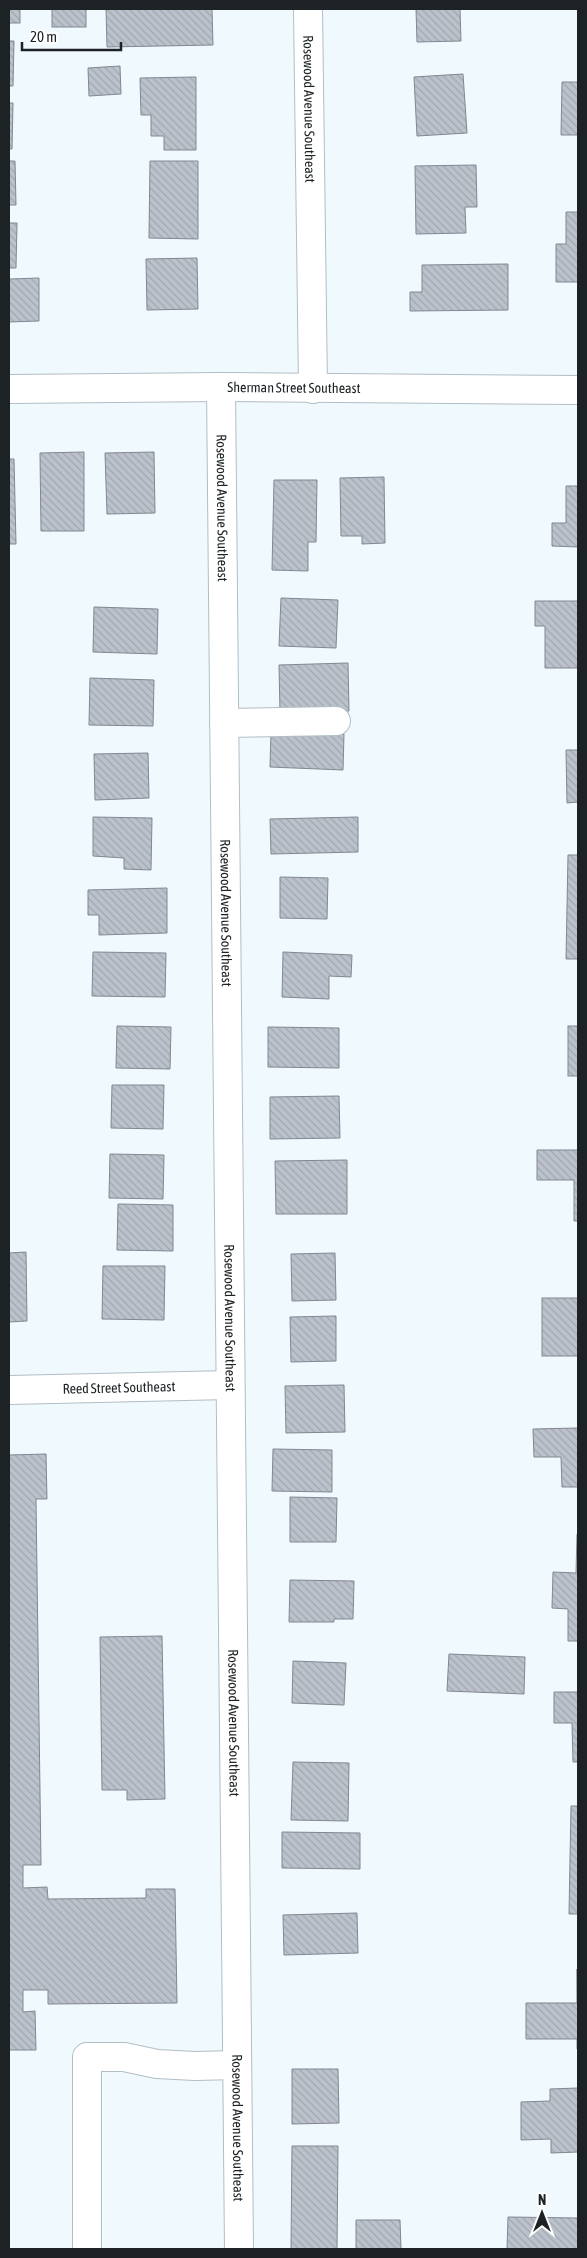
<svg xmlns="http://www.w3.org/2000/svg" width="587" height="2258" font-family="'Asap Condensed',sans-serif">
<style>
.building{fill:url(#building-back-hatch);stroke:#828791}
.lines{fill:none;stroke-linecap:round;stroke-linejoin:round}
.minor-casing{stroke:#b2bec5;stroke-width:30}
.minor{stroke:#fff;stroke-width:28}
.labels{text-anchor:middle;stroke-width:4;stroke-linejoin:round;paint-order:stroke}
.street-label{font-size:14px;fill:#1d2224;stroke:#fff}
</style>
<defs>
<pattern id="building-back-hatch" width="6" height="6" patternUnits="userSpaceOnUse" patternTransform="scale(1.25)"><rect width="6" height="6" fill="#bcc2cc"/><path d="M-1 5l2 2M0 0l6 6M5-1l2 2" fill="none" stroke="#a1a6af"/></pattern>
</defs>
<rect width="100%" height="100%" fill="#eff9fe"/>
<g class="building">
<rect x="9" y="9" width="11" height="14"/>
<rect x="52" y="9" width="34" height="18"/>
<path d="M106,9H212L213,45L107,47Z"/>
<path d="M416,9H460L461,41L417,42Z"/>
<path d="M9,41H14L13,86H9Z"/>
<path d="M120,66L121,94L89,96L88,68Z"/>
<path d="M463,74L467,133L417,136L414,77Z"/>
<path d="M196,77V150H164V136H151V115H141L140,78Z"/>
<path d="M562,82H578V135H561Z"/>
<path d="M9,103H13L12,149H9Z"/>
<path d="M9,161H15L16,205H9Z"/>
<path d="M150,161H198V239L149,238Z"/>
<path d="M476,165L477,207H465L466,233L416,234L415,166Z"/>
<path d="M566,212H578V282H556V244H566Z"/>
<path d="M9,223H17L16,268H9Z"/>
<path d="M197,258L198,309L147,310L146,259Z"/>
<path d="M508,264V310L410,311V292H422V265Z"/>
<path d="M39,278V321L9,322V279Z"/>
<path d="M84,452V531H41L40,453Z"/>
<path d="M154,452L155,513L107,514L105,453Z"/>
<path d="M9,459H14L16,544H9Z"/>
<path d="M384,477L385,543L362,544V536H341L340,478Z"/>
<path d="M274,480H317L316,542H308V571L272,570Z"/>
<path d="M566,486H578V547L552,546V523H566Z"/>
<path d="M281,598L338,600L336,648L279,646Z"/>
<path d="M535,601H578V668H545V626H535Z"/>
<path d="M94,607L158,609L157,654L93,652Z"/>
<path d="M348,663L349,711L280,712L279,665Z"/>
<path d="M90,678L154,680L153,726L89,725Z"/>
<path d="M271,732L344,734L343,770L270,767Z"/>
<path d="M566,750H578V802L567,803Z"/>
<path d="M148,753L149,798L95,800L94,754Z"/>
<path d="M93,817L152,818L151,870L124,869V858L93,856Z"/>
<path d="M358,817V852L271,854L270,819Z"/>
<path d="M568,855H578V959H566Z"/>
<path d="M280,877L328,878L327,919L280,918Z"/>
<path d="M167,888V933L99,935V915H88V890Z"/>
<path d="M93,952L166,953L165,997L92,996Z"/>
<path d="M283,952L352,955L351,977L329,976V999L282,997Z"/>
<path d="M117,1026L171,1027L170,1069L116,1068Z"/>
<rect x="568" y="1026" width="10" height="50"/>
<path d="M268,1027L339,1028V1068L268,1067Z"/>
<path d="M112,1085H164L163,1129L111,1128Z"/>
<path d="M339,1096L340,1138L270,1139V1097Z"/>
<path d="M537,1150H578V1221H574V1180H537Z"/>
<path d="M110,1154L164,1155L163,1199L109,1198Z"/>
<path d="M347,1160V1214H276L275,1161Z"/>
<path d="M118,1204L173,1205V1251L117,1250Z"/>
<path d="M26,1252L27,1321L9,1322V1253Z"/>
<path d="M335,1253L336,1300L292,1301L291,1254Z"/>
<path d="M103,1266H165L164,1320L102,1319Z"/>
<rect x="542" y="1298" width="36" height="58"/>
<path d="M336,1316V1361L291,1362L290,1317Z"/>
<path d="M344,1385L345,1432L286,1433L285,1386Z"/>
<path d="M578,1428V1487H562L561,1457H534L533,1429Z"/>
<path d="M273,1449L332,1450V1492L272,1491Z"/>
<path d="M46,1454L47,1499H36L41,1865H23V1888L47,1887L48,1899L146,1898V1889H175L177,2003L48,2004V1990H23V2012L35,2011L36,2050H9V1455Z"/>
<path d="M290,1497L337,1498L336,1542H290Z"/>
<path d="M577,1534H578V1641H568V1609L552,1608L553,1572L576,1573Z"/>
<path d="M290,1580L354,1581L353,1619H334V1622H289Z"/>
<path d="M162,1636L165,1799L127,1800V1790H102L100,1637Z"/>
<path d="M449,1654L525,1657L524,1694L447,1691Z"/>
<path d="M293,1661L346,1663L344,1705L292,1703Z"/>
<path d="M554,1692H578V1762H573L572,1723H554Z"/>
<path d="M293,1762L349,1763L348,1821L291,1820Z"/>
<path d="M571,1806H578V1914H569Z"/>
<path d="M282,1832L360,1833V1869L282,1868Z"/>
<path d="M357,1913L358,1953L284,1955L283,1915Z"/>
<path d="M577,1969L578,2049H577V2039H526V2003H577Z"/>
<path d="M292,2069H338L339,2123L292,2124Z"/>
<path d="M578,2088V2152L551,2153V2139L521,2140V2102L550,2101V2089Z"/>
<path d="M292,2146H338L337,2249H291Z"/>
<path d="M508,2217L578,2218V2249H507Z"/>
<path d="M356,2220H400L401,2249H356Z"/>
</g>
<g class="lines">
<defs>
<g id="minor">
<path id="s1" d="M308,9L313,389"/>
<path id="s2" d="M221,387L239,2249"/>
<path id="s3" d="M9,389L221,387L578,390"/>
<path d="M224,723L336,721"/>
<path id="s4" d="M9,1390L229,1385"/>
<path d="M87,2249V2057H124L157,2064L195,2066L237,2065"/>
</g>
</defs>
<use href="#minor" class="minor-casing"/>
<use href="#minor" class="minor"/>
</g>
<g class="labels">
<g class="street-label">
<text dy="5" stroke="none"><textPath href="#s1" startOffset="100">Rosewood Avenue Southeast</textPath></text>
<text dy="5" stroke="none"><textPath href="#s3" startOffset="285">Sherman Street Southeast</textPath></text>
<text dy="5" stroke="none"><textPath href="#s2" startOffset="121">Rosewood Avenue Southeast</textPath></text>
<text dy="5" stroke="none"><textPath href="#s2" startOffset="526">Rosewood Avenue Southeast</textPath></text>
<text dy="5" stroke="none"><textPath href="#s2" startOffset="931">Rosewood Avenue Southeast</textPath></text>
<text dy="5" stroke="none"><textPath href="#s4" startOffset="110">Reed Street Southeast</textPath></text>
<text dy="5" stroke="none"><textPath href="#s2" startOffset="1336">Rosewood Avenue Southeast</textPath></text>
<text dy="5" stroke="none"><textPath href="#s2" startOffset="1741">Rosewood Avenue Southeast</textPath></text>
</g>
</g>
<rect width="587" height="2258" fill="none" stroke="#1d2224" stroke-width="20"/>
<g transform="translate(542 2213)" stroke="#ffffff" stroke-width="4" paint-order="stroke">
<path d="M0-4L9 19L0 12L-9 19Z" fill="#1d2224"/>
<text y="-8" font-size="14" font-weight="bold" text-anchor="middle" fill="#1d2224">N</text>
</g>
<path d="M22 42v8h99v-8" fill="none" stroke="#1d2224" stroke-width="2.5"/>
<text x="30" y="42" font-size="15" fill="#1d2224" stroke="#ffffff" stroke-width="4" paint-order="stroke">20 m</text>
</svg>
